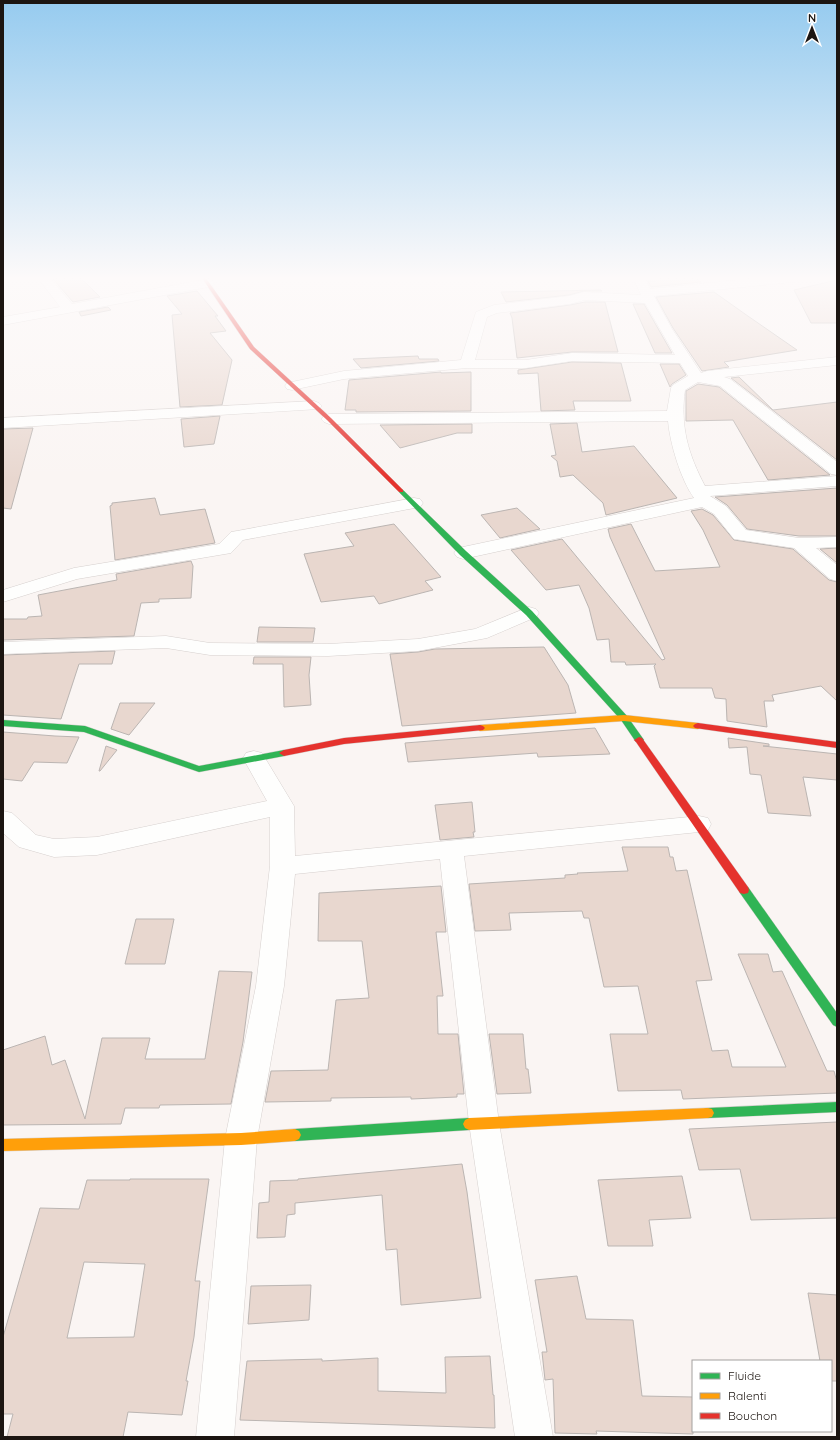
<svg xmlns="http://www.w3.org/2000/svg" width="840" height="1440" font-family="Quicksand,sans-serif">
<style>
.building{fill:#e8d7cf;stroke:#bbb5b2;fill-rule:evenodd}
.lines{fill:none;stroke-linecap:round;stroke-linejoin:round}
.street-casing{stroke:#d6d0ce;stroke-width:1}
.fast-casing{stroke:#d6d0ce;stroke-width:1}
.slow-casing{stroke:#d6d0ce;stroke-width:1}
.jam-casing{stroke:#d6d0ce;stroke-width:1}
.street{fill:#fefefd;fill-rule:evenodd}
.fast{fill:#30b455;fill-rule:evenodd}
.slow{fill:#ff9f0a;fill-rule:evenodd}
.jam{fill:#e5322d;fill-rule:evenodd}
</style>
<rect width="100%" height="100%" fill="#faf5f3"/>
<g class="building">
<path d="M52,278H81L100,297L73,302Z"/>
<path d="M654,278H695L701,282L651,287L648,281H656Z"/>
<path d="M837,280V323H811L794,290Z"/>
<path d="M601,290L602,291H584L569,295L506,302L501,292Z"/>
<path d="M197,291L218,316H215L226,331L210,333L232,360L222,405L180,407L172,315L182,314L167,296Z"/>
<path d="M714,292L745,314L797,350L724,362L729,367L702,371L673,328L656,297Z"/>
<path d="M585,302H605L618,352H572L517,358L512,318L510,313L570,305Z"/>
<path d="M633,304H644L672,353H655Z"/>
<path d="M108,307L111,310L81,316L79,312Z"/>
<path d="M418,356L419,359H438L439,361L361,368L353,359Z"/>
<path d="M572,362L621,363L631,401H573L575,410L541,411L538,373L518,374V370Z"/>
<path d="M660,364H679L686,375L672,384L670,387Z"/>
<path d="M441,372V373L471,372V411L356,412V410H345L349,380Z"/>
<path d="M739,377L773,410L837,402V460L731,378Z"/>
<path d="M698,384L719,387L830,475L768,480L733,420L686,421V391Z"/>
<path d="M220,416L214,444L184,447L181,419Z"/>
<path d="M577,423L582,452L634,446L677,498L606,515L603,503L573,475L560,477L557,461L551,456L556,455L550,424Z"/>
<path d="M472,424V433H457L400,448L380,425Z"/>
<path d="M33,428L11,509L3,508V429Z"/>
<path d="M837,488V536H799L747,529L727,505L715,497Z"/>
<path d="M155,498L160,515L205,509L215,543L115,560L110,506L112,505V503Z"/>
<path d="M517,508L540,529L500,538L481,515Z"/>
<path d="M702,509L713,515L734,540L793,549L829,580L837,582V701L821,686L772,695L774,701H764L767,727L727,721L726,699L715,698L712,688H660L654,666L656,664L626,665L625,662H611L609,639L597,640L589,608L579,585L546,590L511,550L562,539L662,660L665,659L610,537L608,529L631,524L655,571L720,567L703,530L691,511Z"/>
<path d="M394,524L441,577L425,581L433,590L379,604L374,596L321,602L304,554L354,546L345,533Z"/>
<path d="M837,548V563L820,549Z"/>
<path d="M191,561L193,566L191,598L159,599V602L141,603L134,636L3,640V619H27L28,617L42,616L38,595L117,580L116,574Z"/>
<path d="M259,627L315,628L313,642H257Z"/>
<path d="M544,647L568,685L576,713L402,726L390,654L418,652L435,649Z"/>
<path d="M115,651L112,664H79L61,719L3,715V655Z"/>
<path d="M254,657H311L309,675L311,705L284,707L283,664H253Z"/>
<path d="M120,703H155L129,735L111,729Z"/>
<path d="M595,728L610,754L538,757L537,753L408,762L405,743Z"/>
<path d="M3,732L55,736L79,737L67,763L34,762L22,781L3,779Z"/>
<path d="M728,738L769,744V746H763L837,754V780L803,777L811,816L768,813L761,775L750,774L747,747L729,748Z"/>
<path d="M106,746L117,750L100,771H99Z"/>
<path d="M472,802L475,832H473L474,837L440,840L435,805Z"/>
<path d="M622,847H668L670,857H673L676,871L687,870L712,980L696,981L712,1051L728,1050L732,1067H786L738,954H768L773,972L782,971L827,1071H834L837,1082V1093L683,1099L681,1090L618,1091L610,1034H648L638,986L604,987L589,918H584L582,911L509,913L511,930L475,931L469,884L565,878V875L578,874L577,873L628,871Z"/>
<path d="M441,886L446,932H436L443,996H437L438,1034H458L464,1094H457V1097L411,1099V1097L331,1098V1101L265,1102L271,1071L328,1070L336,1000L369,998L362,941H318L319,893Z"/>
<path d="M136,919H174L165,964H125Z"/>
<path d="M219,971L252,972L243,1042L231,1104L160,1105L159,1108H125L121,1124L3,1125V1050L45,1036L52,1065L65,1060L85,1119L102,1038H150L145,1059H205Z"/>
<path d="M489,1034H523L526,1069H528L531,1093L497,1094Z"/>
<path d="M837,1122V1218L751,1220L740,1169L699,1170L689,1129Z"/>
<path d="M462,1164L467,1192L481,1298L401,1305L397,1249L386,1250L382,1195L295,1203V1214L287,1215L285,1237L257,1238L259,1203L269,1202L270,1181L298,1180V1179Z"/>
<path d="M682,1176L691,1218L649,1220L653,1246H608L598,1180Z"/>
<path d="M130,1179H209L195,1281H200L194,1337L186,1381H188L182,1415L128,1412L123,1437H7L13,1414H3V1337L40,1208L79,1209L87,1180H130ZM84,1262L145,1264L134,1337L67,1338Z"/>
<path d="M577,1276L586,1319L633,1320L642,1396L693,1397V1434L596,1431L597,1434L555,1433L553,1379L545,1380L542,1352H547L535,1280Z"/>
<path d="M311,1285L309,1320L248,1324L251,1286Z"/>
<path d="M808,1293L837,1295V1381H831V1361H820Z"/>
<path d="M490,1356L493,1395H494L495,1428L240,1420L247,1361L322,1359V1361L378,1358V1391L446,1393L445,1357Z"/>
</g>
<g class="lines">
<defs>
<g id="street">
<path d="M38,278H50L72,304L208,279L212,280L214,283L212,286L208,287L3,325V317L60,307Z"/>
<path d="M633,278H645L650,289L757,278H799L797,281L793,282L654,296L672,329L701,373L707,371L837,357V365L724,377L730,379L837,462V475L831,474L720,386L698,382L685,390C680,426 688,454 705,486L837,476V486L710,496L726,506L746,530L799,538L837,537V547L816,548L837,565V581L830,579L794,548L734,539L714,514L702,507L463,559L457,557L454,553L457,549L463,547L694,498C681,480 670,444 668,421L329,424L324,422L321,419L324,416L329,414L667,411L671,388L673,385L688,376L680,363L572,361L526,368H467L344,379L292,390L287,389L285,386L287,383L344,371L461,360L476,312L494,305L569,296L584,292L641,295ZM585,300L645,303L675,355L572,353L526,360H475L487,317L497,313L570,304Z"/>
<path d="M314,401L319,403L322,406L319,409L3,428V418Z"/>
<path d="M414,498L420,499L423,503L420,507L243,540L231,553L77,579L3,602V590L74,568L219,544L231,532L237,531Z"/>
<path d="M529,607L536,609L539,613L536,617L487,638L418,651L328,656L210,655L166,648L3,654V642L166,636L210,643L328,644L418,639L475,629Z"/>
<path d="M254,751L262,753L294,806L295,856L699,816L708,818L711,824L708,830L699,832L464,856L499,1123L553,1437H515L469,1123L440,859L295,874L284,986L257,1139L234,1437H196L225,1139L256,986L270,866V817L97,855L54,857L19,847L3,833V811L12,813L36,835L54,839L97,837L267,801L243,758L246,753Z"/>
</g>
<g id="fast">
<path d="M401,489L403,490L466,551L532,611L627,716L644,740L642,742H636L621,720L526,615L460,555L399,492V490Z"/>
<path d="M3,720L85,726L199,766L284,750L289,753L284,756L199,772L84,732L3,726Z"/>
<path d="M744,886L748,887L837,1013V1027L833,1025L740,893L739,890L740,887Z"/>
<path d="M837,1102V1112L708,1118L704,1117L702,1113L704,1109L708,1108Z"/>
<path d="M469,1118L473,1120L475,1124L473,1128L469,1130L295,1141L291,1139L289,1135L291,1131L295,1129Z"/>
</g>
<g id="slow">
<path d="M624,715L698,723L703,726L698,729L624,721L480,731L475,728L480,725Z"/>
<path d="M708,1108L712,1109L714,1113L712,1117L708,1118L469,1130L465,1128L463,1124L465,1120L469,1118Z"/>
<path d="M295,1129L299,1131L301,1135L299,1139L295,1141L241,1145L3,1151V1139L241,1133Z"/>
</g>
<g id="jam">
<path d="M202,278H206L254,347L331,418L403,490V492H399L327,420L250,349Z"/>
<path d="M698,723L837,742V748L695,728L693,726L695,724Z"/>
<path d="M480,725L483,726L485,728L483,730L344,744L284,756L279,753L284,750L344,738Z"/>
<path d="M639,737L642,738L748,887L749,890L748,893L744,894L740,893L636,742L634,740Z"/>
</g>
</defs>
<use href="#street" class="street-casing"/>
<use href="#fast" class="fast-casing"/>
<use href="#slow" class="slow-casing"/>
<use href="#jam" class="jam-casing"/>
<use href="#street" class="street"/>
<use href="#fast" class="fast"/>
<use href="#slow" class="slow"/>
<use href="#jam" class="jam"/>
</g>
<linearGradient id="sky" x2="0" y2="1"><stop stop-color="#96cbef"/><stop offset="0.58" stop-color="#fdfafa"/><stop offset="1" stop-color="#fdfafa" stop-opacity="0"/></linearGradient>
<rect width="840" height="480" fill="url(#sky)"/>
<rect width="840" height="1440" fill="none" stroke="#1c1511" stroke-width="8"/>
<rect x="692" y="1360" width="140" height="72" fill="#ffffff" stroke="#a4a1a0"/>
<rect x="700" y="1373" width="20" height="6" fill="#30b455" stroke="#a4a1a0"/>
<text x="728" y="1380" font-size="12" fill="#1c1511">Fluide</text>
<rect x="700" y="1393" width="20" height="6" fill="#ff9f0a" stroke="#a4a1a0"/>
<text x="728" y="1400" font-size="12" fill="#1c1511">Ralenti</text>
<rect x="700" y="1413" width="20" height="6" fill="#e5322d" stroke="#a4a1a0"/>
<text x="728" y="1420" font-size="12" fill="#1c1511">Bouchon</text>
<g transform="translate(812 28)" stroke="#ffffff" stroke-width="3" paint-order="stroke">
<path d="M0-3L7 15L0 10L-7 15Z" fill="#1c1511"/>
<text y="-6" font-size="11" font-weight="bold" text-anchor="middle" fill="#1c1511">N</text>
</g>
</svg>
